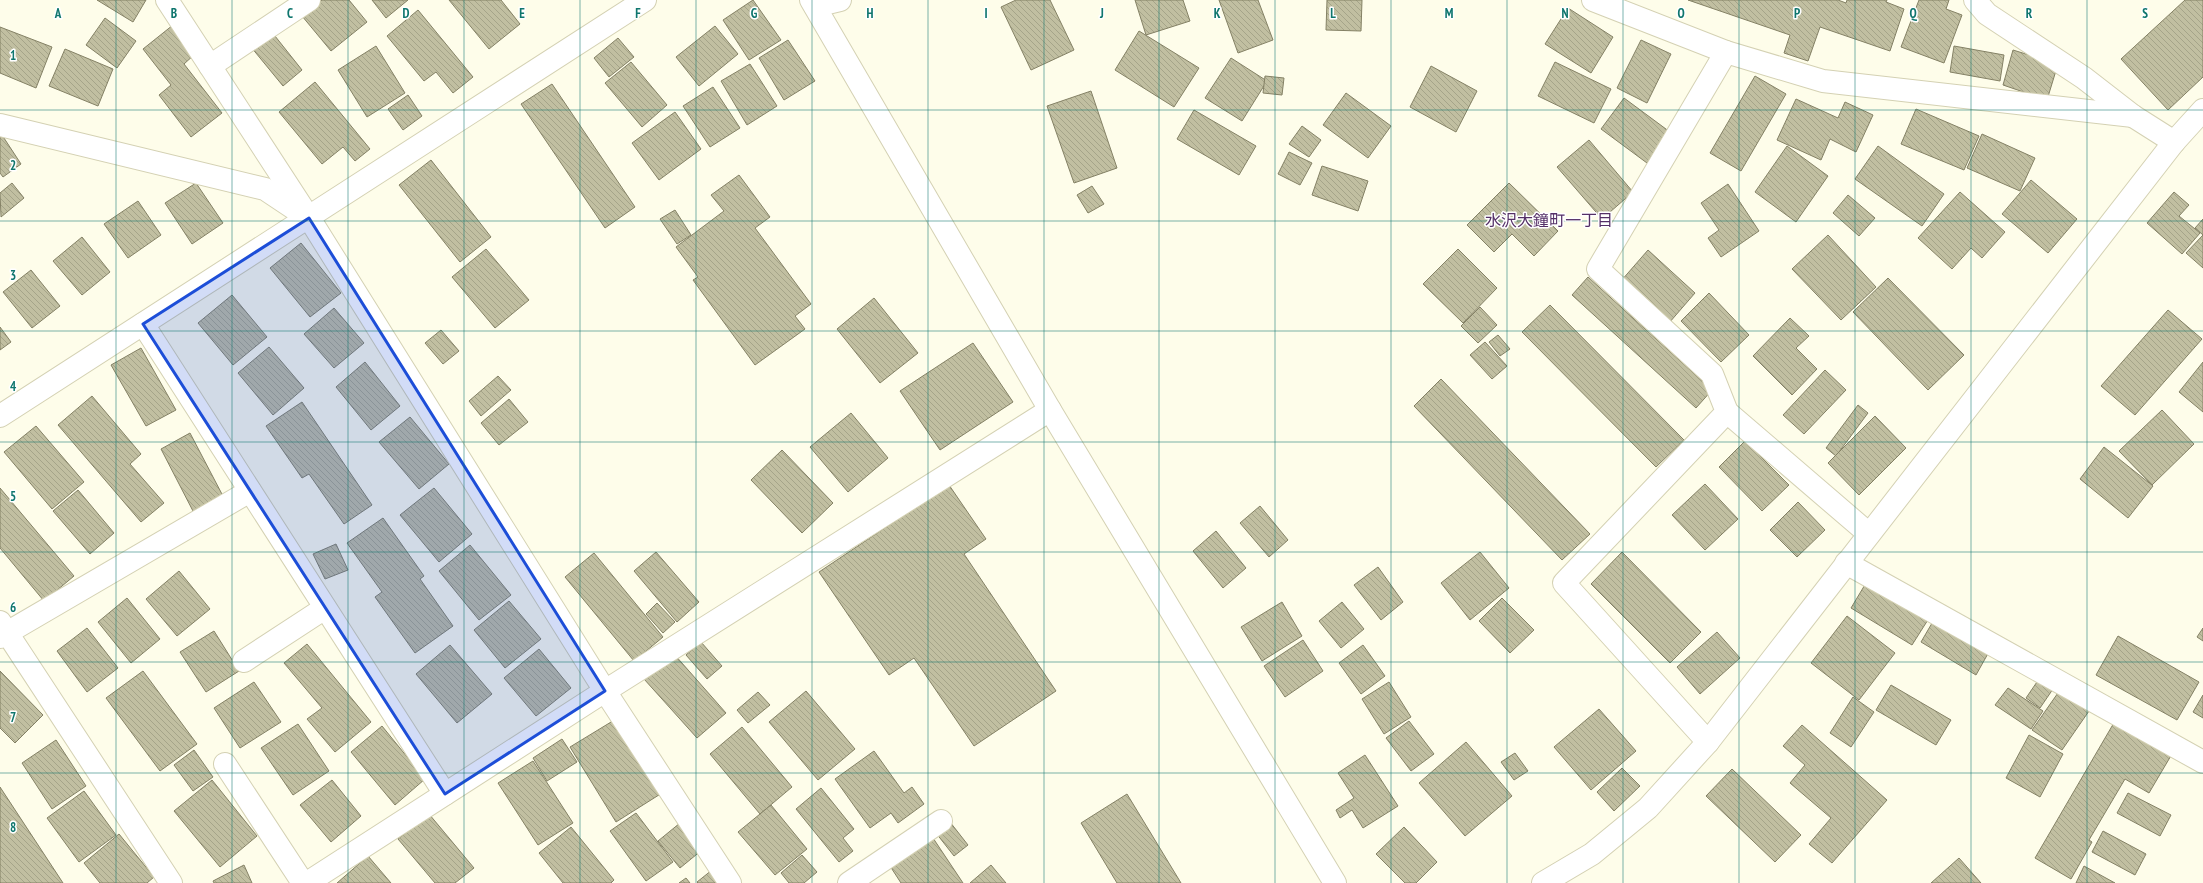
<svg xmlns="http://www.w3.org/2000/svg" width="2203" height="883" font-family="'PT Sans Narrow','Noto Sans JP',sans-serif">
<style>
.building{fill:url(#building-back-hatch);stroke:#848165}
.lines{fill:none;stroke-linecap:round;stroke-linejoin:round}
.minor-casing{stroke:#d4d1b3;stroke-width:24}
.tertiary-casing{stroke:#d4d1b3;stroke-width:24}
.minor{stroke:#fff;stroke-width:22}
.tertiary{stroke:#fff;stroke-width:22}
.marked{fill:#1d4ed8;fill-opacity:0.2;stroke:#1d4ed8;stroke-width:3;stroke-linejoin:round}
.grid{fill:none;stroke:#0f766e;stroke-width:1;stroke-opacity:0.55}
.labels{text-anchor:middle;stroke-width:3;stroke-linejoin:round;paint-order:stroke}
.neighbourhood-label{font-size:16px;fill:#542f67;stroke:#fff}
.grid-label{font-size:13px;text-anchor:middle;font-weight:bold;fill:#0f766e;stroke:#fff;stroke-width:3;stroke-linejoin:round;paint-order:stroke}
</style>
<defs>
<pattern id="building-back-hatch" width="6" height="6" patternUnits="userSpaceOnUse"><rect width="6" height="6" fill="#c1bfa1"/><path d="M-1 5l2 2M0 0l6 6M5-1l2 2" fill="none" stroke="#a5a489"/></pattern>
</defs>
<rect width="100%" height="100%" fill="#fefdea"/>
<g class="building">
<path d="M97,0H146L133,22Z"/>
<path d="M322,0H349L367,22L331,51L302,16Z"/>
<path d="M372,0H408L386,18Z"/>
<path d="M449,0H501L520,24L489,49Z"/>
<path d="M753,0L781,40L749,60L723,20Z"/>
<path d="M1016,0H1050L1074,50L1031,70L1001,7Z"/>
<path d="M1135,0H1183L1190,21L1146,35Z"/>
<path d="M1219,0H1258L1273,40L1238,53Z"/>
<path d="M1327,0H1362L1361,31L1326,30Z"/>
<path d="M1688,0H1838L1846,3L1847,0H1887L1886,2L1904,9L1890,51L1820,27L1808,61L1784,53L1790,35Z"/>
<path d="M1919,0H1949L1946,9L1962,15L1944,63L1901,47Z"/>
<path d="M2185,0H2203V77L2168,110L2121,59Z"/>
<path d="M1568,8L1613,37L1591,73L1545,44Z"/>
<path d="M418,10L473,77L453,93L436,72L424,81L387,36Z"/>
<path d="M105,18L136,41L117,68L86,45Z"/>
<path d="M173,25L195,54L184,64L222,113L191,137L159,95L171,85L143,49Z"/>
<path d="M715,26L738,54L699,86L676,57Z"/>
<path d="M0,27L52,47L36,88L0,73Z"/>
<path d="M271,31L302,70L283,86L251,47Z"/>
<path d="M1139,31L1199,68L1174,107L1115,70Z"/>
<path d="M618,38L634,57L609,77L594,58Z"/>
<path d="M788,40L815,81L784,100L759,58Z"/>
<path d="M1641,40L1671,54L1647,103L1617,88Z"/>
<path d="M376,46L405,93L367,117L338,70Z"/>
<path d="M1954,46L2004,55L2000,81L1950,72Z"/>
<path d="M65,49L113,69L98,106L49,86Z"/>
<path d="M2013,50L2058,64L2047,100L2003,85Z"/>
<path d="M1231,58L1267,81L1242,121L1205,98Z"/>
<path d="M631,62L667,105L642,127L605,83Z"/>
<path d="M1555,62L1611,89L1594,123L1538,96Z"/>
<path d="M750,64L777,106L747,125L721,81Z"/>
<path d="M1431,66L1477,91L1456,132L1410,107Z"/>
<path d="M1265,76L1284,78L1282,95L1263,93Z"/>
<path d="M1755,76L1786,94L1741,171L1710,153Z"/>
<path d="M315,82L370,149L355,161L343,147L322,164L279,112Z"/>
<path d="M552,84L635,207L605,228L521,104Z"/>
<path d="M713,87L740,128L710,147L683,106Z"/>
<path d="M1091,91L1117,168L1074,183L1047,106Z"/>
<path d="M1346,93L1391,126L1368,158L1323,125Z"/>
<path d="M408,95L422,116L403,130L388,109Z"/>
<path d="M1624,98L1670,132L1647,163L1601,129Z"/>
<path d="M1796,99L1838,118L1845,102L1873,115L1856,152L1830,139L1821,160L1777,140Z"/>
<path d="M1916,109L1979,136L1964,170L1901,144Z"/>
<path d="M1194,110L1256,146L1239,175L1177,139Z"/>
<path d="M675,112L701,149L659,180L632,143Z"/>
<path d="M1302,126L1321,140L1309,157L1289,144Z"/>
<path d="M1982,134L2035,158L2020,191L1967,168Z"/>
<path d="M2,135L21,164L3,177L0,173V137Z"/>
<path d="M1589,140L1633,192L1602,219L1557,167Z"/>
<path d="M1787,146L1828,176L1796,222L1755,192Z"/>
<path d="M1878,146L1944,194L1922,226L1855,179Z"/>
<path d="M1289,152L1312,163L1300,185L1278,174Z"/>
<path d="M431,160L491,237L460,262L399,185Z"/>
<path d="M1322,166L1368,181L1358,211L1312,195Z"/>
<path d="M739,175L770,217L755,228L811,304L795,316L805,329L755,365L693,280L698,277L676,247L724,211L711,195Z"/>
<path d="M2031,180L2077,219L2048,253L2002,214Z"/>
<path d="M12,183L24,198L1,217L0,193Z"/>
<path d="M196,183L223,223L192,244L165,203Z"/>
<path d="M1509,183L1558,231L1534,256L1512,234L1494,252L1467,225Z"/>
<path d="M1728,184L1759,231L1721,257L1708,238L1719,230L1701,203Z"/>
<path d="M1092,186L1104,204L1088,213L1077,195Z"/>
<path d="M1960,192L2005,232L1982,258L1971,248L1952,269L1918,238Z"/>
<path d="M2174,192L2189,205L2179,216L2200,233L2182,254L2147,223Z"/>
<path d="M1848,195L1875,218L1859,236L1833,213Z"/>
<path d="M138,201L161,235L128,258L104,224Z"/>
<path d="M675,210L691,235L677,244L660,219Z"/>
<path d="M2203,219V268L2186,253L2203,235L2195,228Z"/>
<path d="M1828,235L1876,287L1841,320L1792,269Z"/>
<path d="M82,237L110,272L82,295L53,261Z"/>
<path d="M301,243L341,293L310,317L270,268Z"/>
<path d="M486,249L529,300L495,328L452,277Z"/>
<path d="M1458,249L1497,288L1463,323L1423,284Z"/>
<path d="M1648,250L1695,293L1669,323L1621,281Z"/>
<path d="M31,270L60,306L32,328L3,292Z"/>
<path d="M1588,277L1712,390L1696,408L1572,295Z"/>
<path d="M1888,278L1964,355L1928,390L1853,312Z"/>
<path d="M1709,293L1749,335L1721,362L1681,321Z"/>
<path d="M232,295L267,337L233,365L198,323Z"/>
<path d="M874,298L918,353L880,383L837,329Z"/>
<path d="M1550,305L1684,440L1656,467L1522,332Z"/>
<path d="M1480,307L1497,325L1478,343L1461,326Z"/>
<path d="M334,308L364,343L334,368L304,334Z"/>
<path d="M2168,310L2202,339L2135,415L2101,386Z"/>
<path d="M1790,318L1809,336L1796,348L1817,369L1792,395L1753,356Z"/>
<path d="M0,327L11,342L0,350Z"/>
<path d="M441,330L459,351L443,364L425,343Z"/>
<path d="M1498,335L1510,349L1500,356L1489,342Z"/>
<path d="M1485,342L1507,366L1492,379L1470,355Z"/>
<path d="M973,343L1013,402L940,450L900,391Z"/>
<path d="M269,347L304,388L273,415L238,373Z"/>
<path d="M141,348L176,410L146,426L111,365Z"/>
<path d="M365,362L400,406L371,430L336,387Z"/>
<path d="M2203,362V412L2179,392Z"/>
<path d="M1825,370L1846,390L1804,434L1783,415Z"/>
<path d="M498,376L511,390L481,416L469,401Z"/>
<path d="M1441,379L1590,534L1562,560L1414,406Z"/>
<path d="M92,396L141,454L130,464L164,503L141,522L58,425Z"/>
<path d="M509,399L528,422L499,445L481,423Z"/>
<path d="M302,402L372,505L344,524L309,474L302,478L266,426Z"/>
<path d="M1858,405L1868,413L1836,456L1826,448Z"/>
<path d="M2162,410L2194,444L2152,485L2119,451Z"/>
<path d="M851,413L888,458L848,492L810,447Z"/>
<path d="M1875,416L1906,448L1859,495L1828,463Z"/>
<path d="M410,417L449,464L419,489L379,442Z"/>
<path d="M36,426L84,482L52,509L4,452Z"/>
<path d="M190,433L224,498L194,513L161,449Z"/>
<path d="M1745,441L1789,485L1762,511L1719,467Z"/>
<path d="M2104,447L2153,486L2128,518L2080,479Z"/>
<path d="M782,450L833,503L802,533L751,480Z"/>
<path d="M1705,484L1738,519L1705,550L1672,515Z"/>
<path d="M949,485L986,539L964,554L1056,691L974,746L914,658L889,675L819,572Z"/>
<path d="M0,488L74,576L44,601L0,548Z"/>
<path d="M434,488L472,534L439,562L400,515Z"/>
<path d="M78,490L114,533L90,554L53,511Z"/>
<path d="M1798,502L1825,530L1797,557L1770,530Z"/>
<path d="M1260,506L1288,540L1269,557L1240,523Z"/>
<path d="M383,518L424,576L420,579L453,626L415,653L375,597L382,592L347,543Z"/>
<path d="M1216,531L1246,568L1223,588L1193,551Z"/>
<path d="M336,544L348,570L325,579L313,554Z"/>
<path d="M470,545L511,595L479,620L439,571Z"/>
<path d="M656,552L699,602L677,622L634,571Z"/>
<path d="M1480,552L1509,588L1470,620L1441,583Z"/>
<path d="M1622,552L1701,632L1670,663L1591,584Z"/>
<path d="M594,553L663,637L634,661L565,577Z"/>
<path d="M1378,567L1403,602L1381,620L1354,585Z"/>
<path d="M179,571L210,609L177,636L146,599Z"/>
<path d="M1869,578L1931,615L1912,645L1851,608Z"/>
<path d="M127,598L160,639L131,663L98,622Z"/>
<path d="M1502,598L1534,630L1510,653L1479,621Z"/>
<path d="M509,601L541,639L505,668L474,630Z"/>
<path d="M1282,602L1302,636L1262,661L1241,627Z"/>
<path d="M1342,602L1364,629L1341,648L1319,621Z"/>
<path d="M657,603L675,622L663,633L646,614Z"/>
<path d="M1847,616L1895,653L1859,700L1811,663Z"/>
<path d="M1935,618L1990,650L1976,675L1921,642Z"/>
<path d="M87,628L118,668L87,692L57,651Z"/>
<path d="M2203,628V641L2197,637Z"/>
<path d="M214,631L239,671L206,692L180,652Z"/>
<path d="M1717,632L1740,658L1700,694L1677,667Z"/>
<path d="M2118,636L2199,682L2177,720L2096,675Z"/>
<path d="M1303,640L1323,671L1285,697L1264,666Z"/>
<path d="M701,642L722,666L707,679L686,655Z"/>
<path d="M307,644L371,722L335,752L307,719L322,708L284,663Z"/>
<path d="M450,645L492,694L457,723L416,674Z"/>
<path d="M1363,645L1385,676L1361,694L1339,663Z"/>
<path d="M539,649L571,688L536,716L504,678Z"/>
<path d="M674,654L726,713L697,738L644,679Z"/>
<path d="M0,671L43,715L15,743L0,728Z"/>
<path d="M143,671L197,744L160,771L106,698Z"/>
<path d="M2039,679L2053,689L2040,708L2026,698Z"/>
<path d="M254,682L281,722L240,748L214,708Z"/>
<path d="M1389,682L1411,717L1384,734L1362,699Z"/>
<path d="M1891,685L1951,720L1936,745L1876,710Z"/>
<path d="M2008,688L2043,711L2031,729L1995,705Z"/>
<path d="M2060,690L2089,711L2062,750L2032,730Z"/>
<path d="M806,691L855,749L818,780L769,722Z"/>
<path d="M758,692L770,705L748,723L737,710Z"/>
<path d="M2203,695V718L2193,712Z"/>
<path d="M1853,697L1874,712L1851,747L1830,733Z"/>
<path d="M1599,709L1636,751L1591,790L1554,747Z"/>
<path d="M616,719L662,793L616,822L570,747Z"/>
<path d="M1409,721L1434,754L1411,771L1386,738Z"/>
<path d="M2115,721L2172,754L2149,793L2125,779L2089,840L2092,842L2071,879L2035,858Z"/>
<path d="M298,724L329,771L293,795L261,748Z"/>
<path d="M1802,725L1887,800L1832,863L1809,844L1831,818L1790,783L1805,765L1783,746Z"/>
<path d="M382,726L425,779L395,805L351,752Z"/>
<path d="M742,727L792,787L760,814L710,754Z"/>
<path d="M2029,735L2063,754L2040,797L2006,778Z"/>
<path d="M562,739L577,762L547,781L533,758Z"/>
<path d="M56,740L86,786L52,809L22,763Z"/>
<path d="M1466,742L1512,796L1465,836L1419,783Z"/>
<path d="M194,750L213,777L193,791L174,765Z"/>
<path d="M874,751L904,793L912,787L924,804L898,823L891,813L870,828L835,779Z"/>
<path d="M1515,753L1528,771L1514,780L1501,762Z"/>
<path d="M1365,755L1398,806L1363,828L1352,810L1340,818L1336,810L1354,798L1338,773Z"/>
<path d="M533,761L573,823L538,845L498,783Z"/>
<path d="M1622,768L1640,786L1614,811L1597,792Z"/>
<path d="M1732,769L1801,835L1775,862L1706,796Z"/>
<path d="M212,780L257,836L220,867L174,811Z"/>
<path d="M332,780L361,816L331,842L300,805Z"/>
<path d="M0,787L63,883H0Z"/>
<path d="M821,788L854,829L843,838L853,851L839,862L796,809Z"/>
<path d="M84,791L116,835L79,862L47,818Z"/>
<path d="M2128,793L2171,815L2160,836L2117,813Z"/>
<path d="M1127,794L1181,883H1117L1081,823Z"/>
<path d="M771,805L807,849L775,875L738,832Z"/>
<path d="M636,813L673,862L646,881L610,831Z"/>
<path d="M429,814L474,868L455,883H435L398,839Z"/>
<path d="M950,822L968,845L954,856L936,833Z"/>
<path d="M680,823L702,850L680,868L658,841Z"/>
<path d="M571,827L614,880L611,883H563L539,853Z"/>
<path d="M1404,827L1437,862L1416,883H1405L1376,854Z"/>
<path d="M2103,831L2146,854L2135,875L2092,852Z"/>
<path d="M119,834L154,877L147,883H100L84,863Z"/>
<path d="M933,838L963,883H901L890,866Z"/>
<path d="M802,855L817,872L804,883H789L781,873Z"/>
<path d="M368,856L391,883H337Z"/>
<path d="M1959,858L1981,883H1931Z"/>
<path d="M244,865L252,883H214L213,881Z"/>
<path d="M991,865L1006,883H970Z"/>
<path d="M2084,866L2115,883H2076Z"/>
<path d="M712,870L722,883H698L697,882Z"/>
<path d="M686,878L690,883H679Z"/>
</g>
<g class="lines">
<defs>
<g id="minor">
<path d="M167,0L309,218L605,691L730,883"/>
<path d="M1593,0L1726,52"/>
<path d="M1975,0L1987,14L2084,78L2133,116L2174,142"/>
<path d="M815,6L840,0"/>
<path d="M210,66L309,0"/>
<path d="M0,125L265,189L301,213"/>
<path d="M143,324L445,794"/>
<path d="M1727,412L1869,534"/>
<path d="M0,416L645,0"/>
<path d="M1846,563L2203,762"/>
<path d="M0,622L171,883"/>
<path d="M0,637L250,491"/>
<path d="M244,661L325,608"/>
<path d="M1708,742L1564,583L1727,412L1712,374L1598,269L1726,52L1823,81L2133,116"/>
<path d="M225,764L303,883"/>
<path d="M307,883L605,691L1050,410"/>
<path d="M849,883L941,821"/>
</g>
<g id="tertiary">
<path d="M811,0L1050,410L1335,883"/>
<path d="M1543,883L1592,854L1648,808L1708,742L2174,142L2203,110"/>
</g>
</defs>
<use href="#minor" class="minor-casing"/>
<use href="#tertiary" class="tertiary-casing"/>
<use href="#minor" class="minor"/>
<use href="#tertiary" class="tertiary"/>
</g>
<path class="marked" d="M309,218L605,691L445,794L143,324Z"/>
<path class="grid" d="M116,0V883M232,0V883M348,0V883M464,0V883M580,0V883M696,0V883M812,0V883M928,0V883M1044,0V883M1159,0V883M1275,0V883M1391,0V883M1507,0V883M1623,0V883M1739,0V883M1855,0V883M1971,0V883M2087,0V883M0,110H2203M0,221H2203M0,331H2203M0,442H2203M0,552H2203M0,662H2203M0,773H2203"/>
<g class="labels">
<g class="neighbourhood-label">
<text x="1549" y="226">水沢大鐘町一丁目</text>
</g>
</g>
<g class="grid-label">
<text x="58" y="18">A</text>
<text x="174" y="18">B</text>
<text x="290" y="18">C</text>
<text x="406" y="18">D</text>
<text x="522" y="18">E</text>
<text x="638" y="18">F</text>
<text x="754" y="18">G</text>
<text x="870" y="18">H</text>
<text x="986" y="18">I</text>
<text x="1102" y="18">J</text>
<text x="1217" y="18">K</text>
<text x="1333" y="18">L</text>
<text x="1449" y="18">M</text>
<text x="1565" y="18">N</text>
<text x="1681" y="18">O</text>
<text x="1797" y="18">P</text>
<text x="1913" y="18">Q</text>
<text x="2029" y="18">R</text>
<text x="2145" y="18">S</text>
<text x="13" y="60">1</text>
<text x="13" y="170">2</text>
<text x="13" y="280">3</text>
<text x="13" y="391">4</text>
<text x="13" y="501">5</text>
<text x="13" y="612">6</text>
<text x="13" y="722">7</text>
<text x="13" y="832">8</text>
</g>
</svg>
